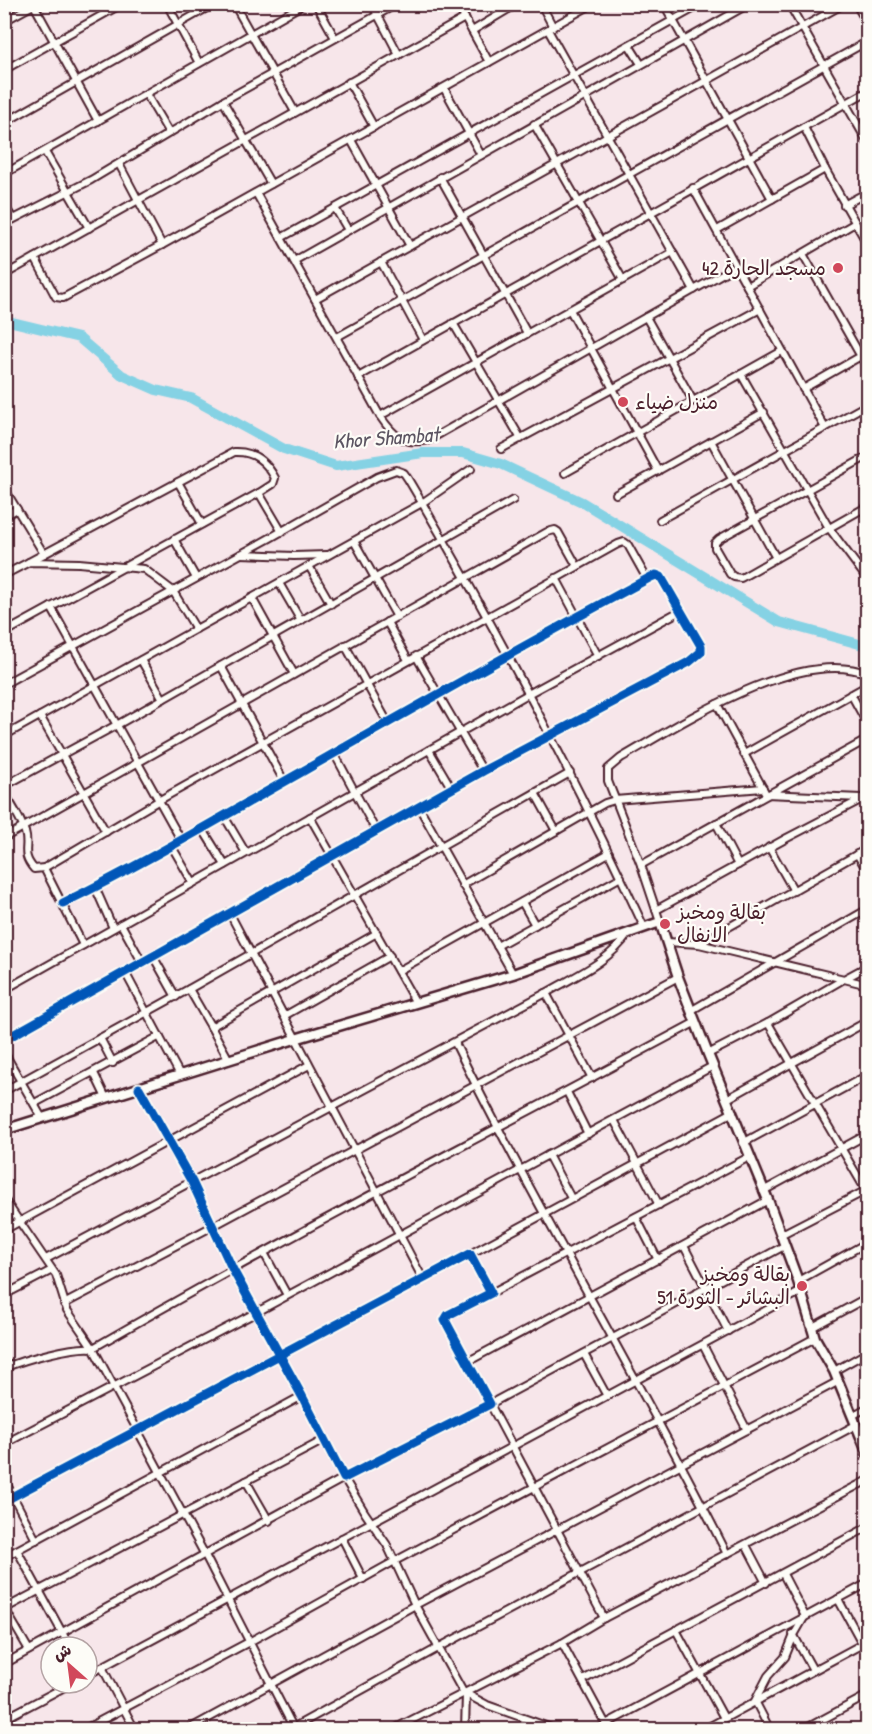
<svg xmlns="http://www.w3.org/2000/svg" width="872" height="1734" font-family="'Patrick Hand','Playpen Sans Arabic',sans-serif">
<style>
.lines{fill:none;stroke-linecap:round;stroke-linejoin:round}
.river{stroke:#85d2e4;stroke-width:10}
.street-casing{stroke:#4a1f2b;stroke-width:10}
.secondary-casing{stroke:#4a1f2b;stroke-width:13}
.street{stroke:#fdfcf7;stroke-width:6}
.secondary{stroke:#fdfcf7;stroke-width:8}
.cycleway-casing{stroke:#fdfcf7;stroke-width:13}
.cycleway{stroke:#0057b8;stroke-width:9}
.poi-dot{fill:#d1495b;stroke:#fdfcf7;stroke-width:2}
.labels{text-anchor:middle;stroke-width:4.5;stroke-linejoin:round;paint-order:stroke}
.poi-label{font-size:20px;fill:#4a1f2b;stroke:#fdfcf7;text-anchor:end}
.water-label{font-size:21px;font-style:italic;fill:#5c5562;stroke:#fdfcf7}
</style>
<rect width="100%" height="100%" fill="#f7e6ea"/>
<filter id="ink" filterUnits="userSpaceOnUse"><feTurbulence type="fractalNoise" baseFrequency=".0167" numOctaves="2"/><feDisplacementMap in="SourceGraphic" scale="12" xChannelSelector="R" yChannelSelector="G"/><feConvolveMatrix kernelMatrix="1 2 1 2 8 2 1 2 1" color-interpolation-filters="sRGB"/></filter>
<g filter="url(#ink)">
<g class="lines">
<path class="river" d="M4,320L79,338L122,375L156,390L191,398L284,449L336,466L423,453H463L501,464L582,502L779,622L863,645H868"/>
<defs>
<g id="street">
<path d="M167,4L199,63"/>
<path d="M234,4L295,112"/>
<path d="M316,4L335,38"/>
<path d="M372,4L399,55"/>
<path d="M457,4L489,62"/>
<path d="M541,4L553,27"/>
<path d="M664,4L772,199"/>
<path d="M789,4L868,143"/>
<path d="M856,4L868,25"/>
<path d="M34,5L98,121"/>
<path d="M4,21L35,4"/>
<path d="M548,30L694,290"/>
<path d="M472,31L517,4"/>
<path d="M629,45L641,64"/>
<path d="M4,70L122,4"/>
<path d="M349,82L374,127"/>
<path d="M444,88L481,155"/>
<path d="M146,94L169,133"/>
<path d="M223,101L271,184"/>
<path d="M4,123L214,4"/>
<path d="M534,124L623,280"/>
<path d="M804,127L825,169L868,245"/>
<path d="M351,140L410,246"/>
<path d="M45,152L89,228"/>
<path d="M119,164L162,245"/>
<path d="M4,174L304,4"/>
<path d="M440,177L527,333"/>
<path d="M693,188L825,428"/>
<path d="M256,193L380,416L673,252"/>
<path d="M4,205L13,219"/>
<path d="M844,205L868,192"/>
<path d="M335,208L348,230"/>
<path d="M4,224L91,180L223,101L397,4"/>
<path d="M717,230L825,169"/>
<path d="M281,238L702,4"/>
<path d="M803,254L868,369"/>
<path d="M35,258L56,297L63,298L162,245L593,4"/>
<path d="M294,261L749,4"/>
<path d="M381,262L423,340"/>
<path d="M4,275L465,18"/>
<path d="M747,286L855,223"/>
<path d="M315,299L844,4"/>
<path d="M570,310L658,471"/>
<path d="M646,317L693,401"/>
<path d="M453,323L521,439"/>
<path d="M337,337L868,41"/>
<path d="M741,374L829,528L868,580"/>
<path d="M358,377L868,91"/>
<path d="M803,389L868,352"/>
<path d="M380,416C394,437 403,445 429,440L736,266"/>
<path d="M711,441L776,558"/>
<path d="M501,449L760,309"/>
<path d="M868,456L719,539L715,543V548L730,574L734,577L741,578L868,506"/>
<path d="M565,473L782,351"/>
<path d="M178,482L202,524"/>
<path d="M4,488L44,554"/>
<path d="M259,493L282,532"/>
<path d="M616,494L764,412"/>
<path d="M4,516L17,509"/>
<path d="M660,520L868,404"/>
<path d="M174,539L196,578"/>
<path d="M354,541L397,617"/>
<path d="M241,554L294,556L327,555"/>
<path d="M309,566L331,604"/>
<path d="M4,575L29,562L79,563L144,569L173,591L196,629"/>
<path d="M556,578L598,656"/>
<path d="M279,583L301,621"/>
<path d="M252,598L294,674"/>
<path d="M51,607L181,840"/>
<path d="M387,622L408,660"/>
<path d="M4,633L259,493L273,484L275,478C266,461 254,451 234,452L29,562"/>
<path d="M345,645L388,723"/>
<path d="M416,656L483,771"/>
<path d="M141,660L163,699"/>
<path d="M221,666L284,781"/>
<path d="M4,684L270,538L377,477L396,470L404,473L408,479C494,624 573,774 644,927"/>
<path d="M851,694L868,725"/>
<path d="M717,704L766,794L861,798"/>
<path d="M40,716L106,832"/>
<path d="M4,736L422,503L471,469"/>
<path d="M429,750L452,789"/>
<path d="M334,753L376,831"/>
<path d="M744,754L868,685"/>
<path d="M4,786L124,721L513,500"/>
<path d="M4,792C11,805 21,818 25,832C30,848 20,853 34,869L44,868L158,801L618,544L624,542L628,545L647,579"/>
<path d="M535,793L556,831"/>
<path d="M419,807L513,974"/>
<path d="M224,816L246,853"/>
<path d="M310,817L416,1003"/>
<path d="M716,823L738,865"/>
<path d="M202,828L225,865"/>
<path d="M4,838L547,532L555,530L558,532L577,566"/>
<path d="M171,845L193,883"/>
<path d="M769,847L794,891"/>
<path d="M857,854L868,872"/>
<path d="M641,865L868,739"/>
<path d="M44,868L83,945"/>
<path d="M462,885L605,803L615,800L763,788"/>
<path d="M95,887L113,928"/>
<path d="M522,902L535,925"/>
<path d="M656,910L787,838L868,796"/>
<path d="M229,912L423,1279"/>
<path d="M660,922L641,865L608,781V769L621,758C680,724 799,646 868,674"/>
<path d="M121,924L142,962"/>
<path d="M667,942L699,944L844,979L868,966"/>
<path d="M699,944L868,848"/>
<path d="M497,946L621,877"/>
<path d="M153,956L176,997"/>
<path d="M398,971L609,853"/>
<path d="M125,972L180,1075"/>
<path d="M189,989L211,1027"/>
<path d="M4,990L528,694L680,611"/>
<path d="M546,993L592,1078"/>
<path d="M692,1010L868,909"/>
<path d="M284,1016L390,956"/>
<path d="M768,1023L868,1194"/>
<path d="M100,1038L113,1063"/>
<path d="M4,1040L483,771L689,662L701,652V646L661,577L656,575L651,577C532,641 415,707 298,774C220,818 143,864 63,903"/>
<path d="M455,1043C540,1216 641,1381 727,1554"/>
<path d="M4,1052L42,1118"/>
<path d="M708,1054L768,1023L844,979L868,985"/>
<path d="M229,1060L211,1027L377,933"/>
<path d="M94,1073L106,1098"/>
<path d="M4,1091L189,989L570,773"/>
<path d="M567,1092L588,1134"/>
<path d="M727,1099L868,1021"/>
<path d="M35,1103L160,1036"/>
<path d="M614,1120L659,1205"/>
<path d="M743,1143L868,1075"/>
<path d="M548,1155L571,1198"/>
<path d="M763,1191L868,1134"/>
<path d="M4,1199L56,1275L67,1310L93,1348L205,1555L294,1729"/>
<path d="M636,1217L658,1260"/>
<path d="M4,1230L309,1065"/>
<path d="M780,1235L867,1190"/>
<path d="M684,1246L728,1331"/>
<path d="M264,1253L287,1295"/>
<path d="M470,1254L733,1112"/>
<path d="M46,1259L546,993C575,976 609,962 628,934"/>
<path d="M798,1281L868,1242"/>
<path d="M491,1293L749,1157"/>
<path d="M4,1295L52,1270"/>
<path d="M64,1304L211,1227L678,977"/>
<path d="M811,1328L868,1297"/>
<path d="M703,1345L747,1430"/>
<path d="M584,1354L607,1396"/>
<path d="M467,1362L768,1200"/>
<path d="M4,1368C25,1359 72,1346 93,1348C291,1234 495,1130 696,1022"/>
<path d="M834,1371L868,1352"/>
<path d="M852,1416L868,1407"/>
<path d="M4,1444L257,1312L713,1066"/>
<path d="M4,1479L36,1540"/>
<path d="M246,1481L269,1521"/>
<path d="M4,1501C159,1418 315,1337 470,1254L491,1293L448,1315L445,1320L490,1404L344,1478L302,1396L233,1270L192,1182L139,1088"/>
<path d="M342,1538L363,1579"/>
<path d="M746,1545L766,1583"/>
<path d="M17,1550L70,1647"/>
<path d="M4,1557L302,1396"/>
<path d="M838,1599L868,1654"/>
<path d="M4,1609L324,1440"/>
<path d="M5,1609L29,1650"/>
<path d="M604,1618L490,1404L784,1246"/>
<path d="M676,1630L724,1718"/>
<path d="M793,1634L813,1670"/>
<path d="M562,1643L609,1730"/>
<path d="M4,1664L344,1478L365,1513L387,1545L415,1605L463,1692L487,1705L557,1730"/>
<path d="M102,1667L135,1730"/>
<path d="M87,1675L800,1292"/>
<path d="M583,1680L868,1527"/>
<path d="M4,1719L72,1683"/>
<path d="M606,1724L868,1583"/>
<path d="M83,1730L249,1642L395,1561L815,1338"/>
<path d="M187,1730L415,1605L837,1382"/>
<path d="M289,1730L438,1648L856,1425"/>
<path d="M392,1730L562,1643L604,1618L868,1480"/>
<path d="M465,1730L466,1694"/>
<path d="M703,1730L868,1641"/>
<path d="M770,1730L755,1701L768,1676L785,1657L794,1635L805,1616L783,1574"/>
<path d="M803,1730L868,1695"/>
</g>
<path id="secondary" d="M4,1130L295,1039L513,974L660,922L678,977L708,1054L768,1200L798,1281L815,1338L834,1371L868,1454"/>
</defs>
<use href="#street" class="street-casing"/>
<use href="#secondary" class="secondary-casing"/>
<use href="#street" class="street"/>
<use href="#secondary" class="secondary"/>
<defs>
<g id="cycleway">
<path d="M4,1040L483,771L689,662L701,652V646L661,577L656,575L651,577C532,641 415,707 298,774C220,818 143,864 63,903"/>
<path d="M4,1501C159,1418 315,1337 470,1254L491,1293L448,1315L445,1320L490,1404L344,1478L302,1396L233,1270L192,1182L139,1088"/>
</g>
</defs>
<use href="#cycleway" class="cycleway-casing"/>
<use href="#cycleway" class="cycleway"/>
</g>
</g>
<g class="poi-dot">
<circle cx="838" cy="268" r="6"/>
<circle cx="623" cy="402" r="6"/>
<circle cx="665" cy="924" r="6"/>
<circle cx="802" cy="1286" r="6"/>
</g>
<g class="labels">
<g class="poi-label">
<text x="826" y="275">مسجد الحارة 42</text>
<text x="635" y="409" text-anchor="start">منزل ضياء</text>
<text x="677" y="919" text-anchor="start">بقالة ومخبز<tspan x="677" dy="23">الانفال</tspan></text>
<text x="790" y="1281">بقالة ومخبز<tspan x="790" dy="23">البشائر - الثورة 51</tspan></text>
</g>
<g class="water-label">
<text transform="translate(386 438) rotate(-4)" y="7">Khor Shambat</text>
</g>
</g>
<rect width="872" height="1734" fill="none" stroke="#fdfcf7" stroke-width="24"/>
<rect x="12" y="12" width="848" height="1710" fill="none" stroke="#4a1f2b" stroke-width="2" filter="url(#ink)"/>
<g transform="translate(69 1665) rotate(332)"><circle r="28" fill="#fdfcf7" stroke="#b5a4a5" stroke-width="1.5"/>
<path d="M0-4.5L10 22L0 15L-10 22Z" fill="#d1495b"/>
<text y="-9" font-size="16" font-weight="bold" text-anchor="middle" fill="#4a1f2b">ش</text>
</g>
</svg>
